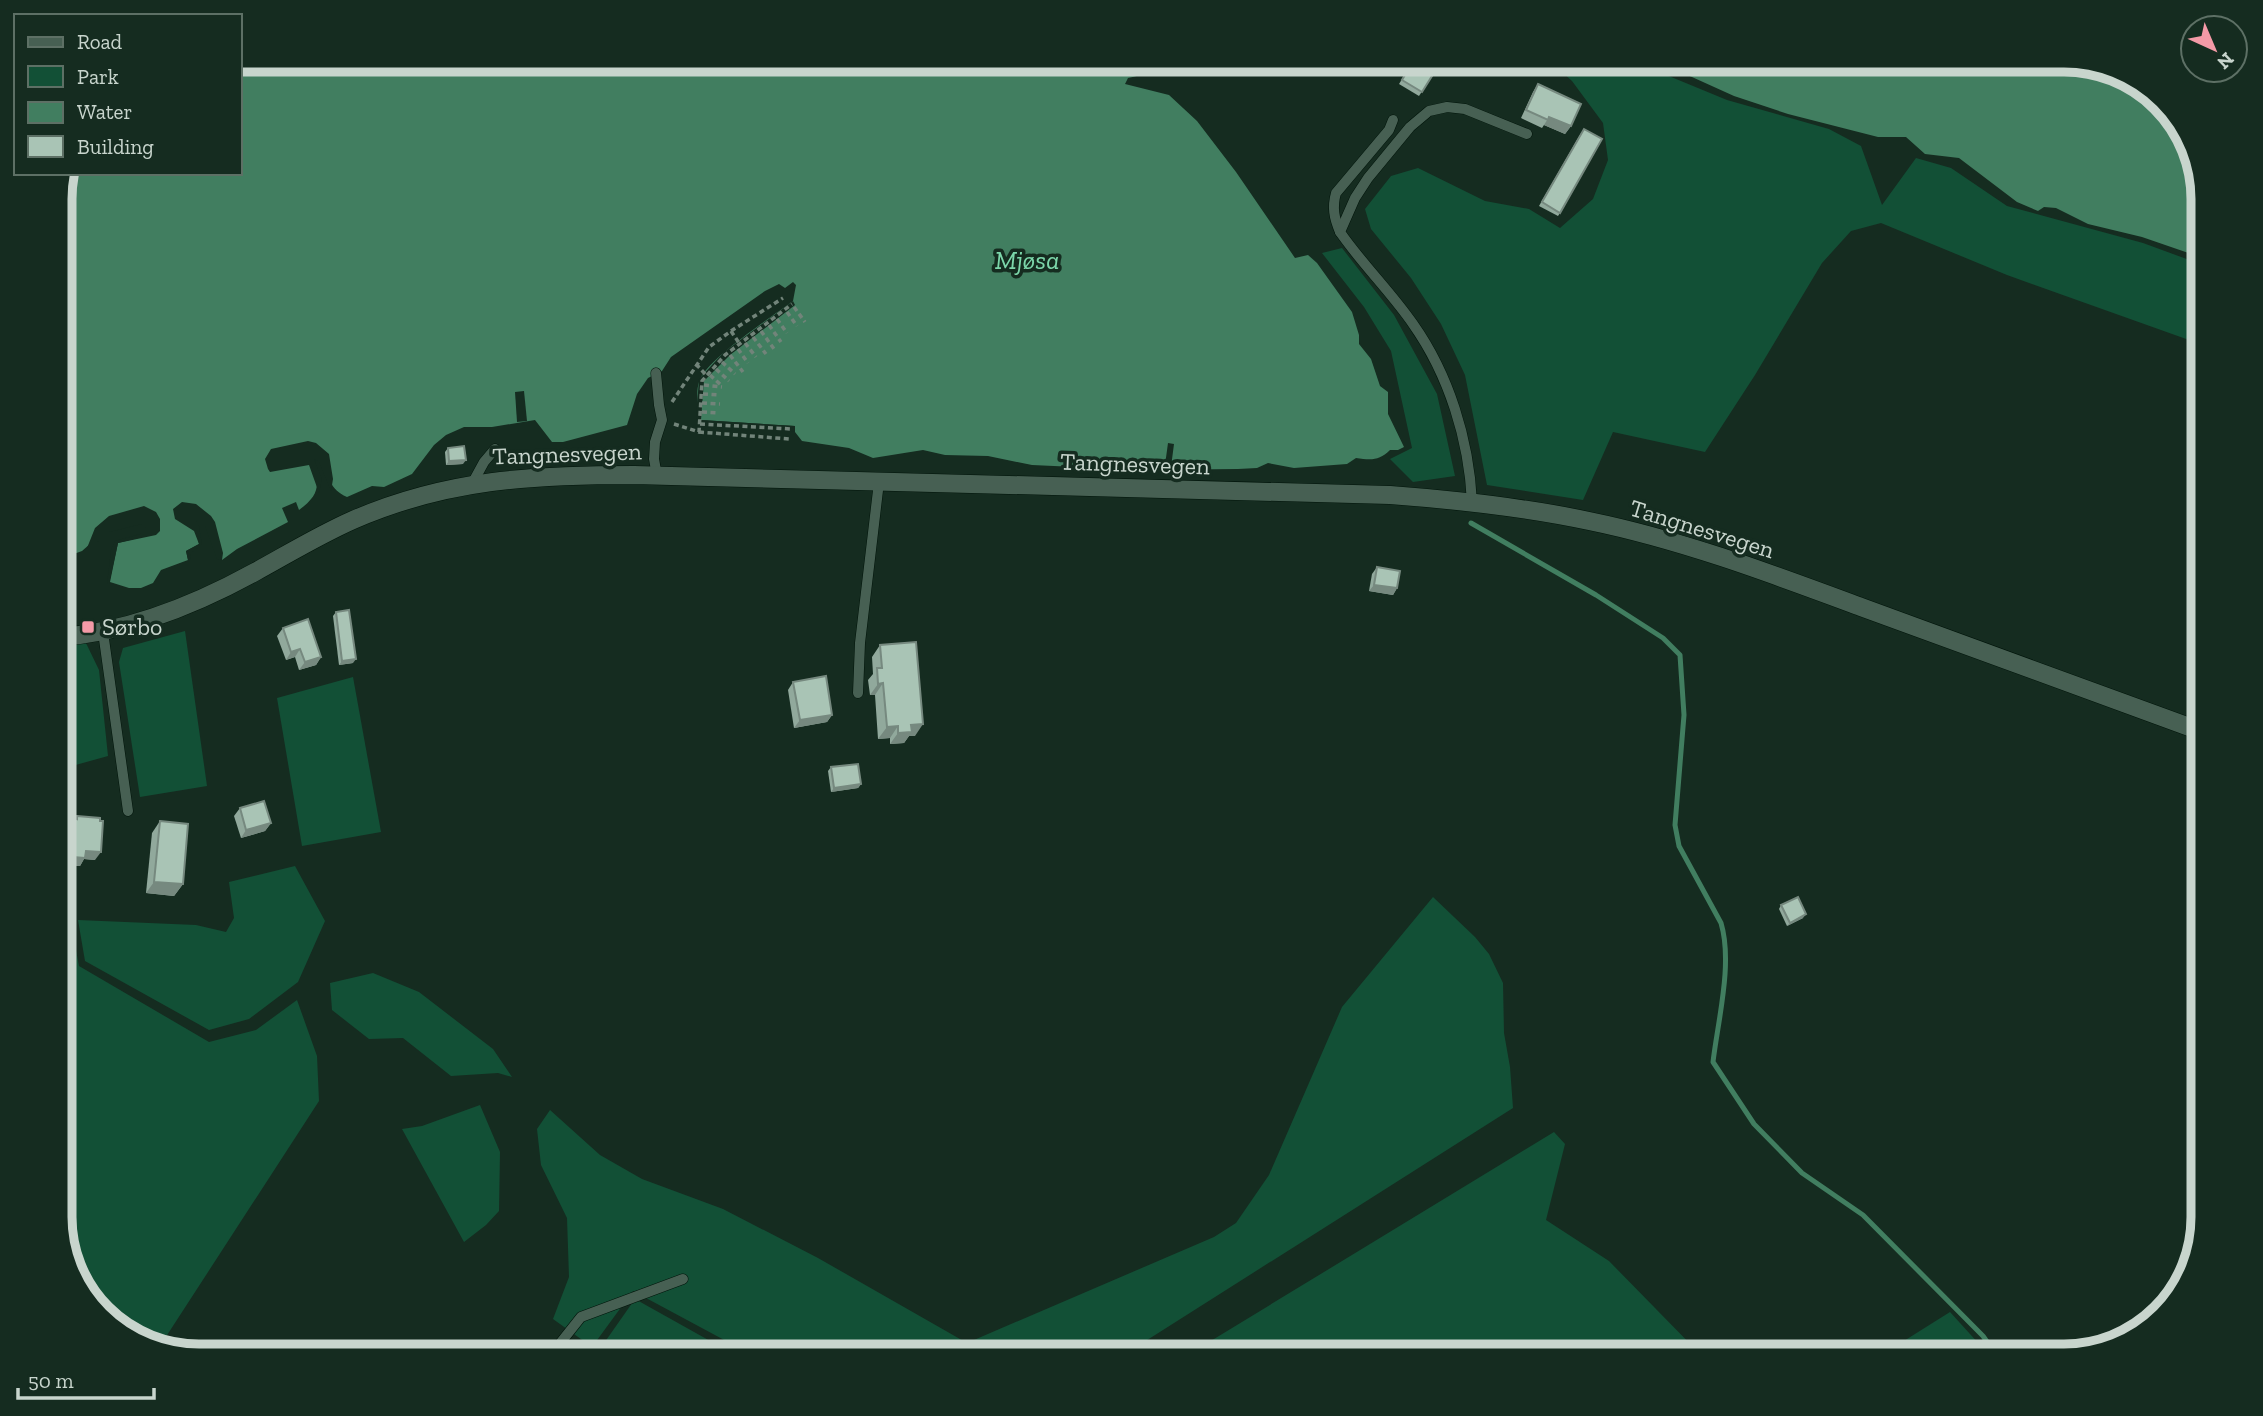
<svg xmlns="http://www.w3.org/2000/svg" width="2263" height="1416" font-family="'Zilla Slab',serif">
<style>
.green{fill:#125036}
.water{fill:#417e60}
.pier{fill:#152c20}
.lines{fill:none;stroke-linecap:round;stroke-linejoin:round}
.stream{stroke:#417e60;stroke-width:5}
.lane-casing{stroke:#00140a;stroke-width:11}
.secondary-casing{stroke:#00140a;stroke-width:19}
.path{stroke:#72847a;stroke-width:3.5;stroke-dasharray:5 3.5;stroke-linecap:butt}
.lane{stroke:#476053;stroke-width:10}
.secondary{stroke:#476053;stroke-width:18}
.wall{fill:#91a99c}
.shaded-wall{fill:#76897f}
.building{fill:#a9c4b5;stroke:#76897f;stroke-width:2}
.poi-dot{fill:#f49aa7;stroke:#152c20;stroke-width:2.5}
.labels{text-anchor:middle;stroke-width:7;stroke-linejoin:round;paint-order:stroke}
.street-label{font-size:24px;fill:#c8d5cd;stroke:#152c20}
.poi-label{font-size:24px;fill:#c8d5cd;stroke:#152c20;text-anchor:start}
.water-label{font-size:26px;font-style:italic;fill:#7cd7aa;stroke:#152c20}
.rim{fill:none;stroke:#c8d5cd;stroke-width:9}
</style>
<rect width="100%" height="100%" fill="#152c20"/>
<g class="green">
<path d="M1549,60H1630L1727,100L1829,129L1861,146L1882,205L1916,158L1951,168L2007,206L2143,243L2203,265V345L2007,275L1881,223L1851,231L1822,263L1755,375L1705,452L1613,432L1583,500L1487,485L1465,375L1441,324L1411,278L1371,229L1365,209L1391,176L1418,168L1485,201L1529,209L1560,228L1593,199L1608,160L1603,123L1572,81Z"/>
<path d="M1342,248L1394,315L1437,394L1455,476L1413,482L1390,459L1412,448L1391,351L1364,307L1322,253Z"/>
<path d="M185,631L207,786L140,797L119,662L123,648Z"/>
<path d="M85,641L99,670L108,756L72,766L60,779V645Z"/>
<path d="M353,677L381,832L302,846L277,698Z"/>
<path d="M295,866L325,921L298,982L249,1019L209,1030L85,961L78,920L196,925L226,932L234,918L229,882Z"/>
<path d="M1433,897L1475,937L1489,954L1503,983L1504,1033L1510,1067L1513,1108L1122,1356H754L633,1291L592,1347L553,1319L569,1277L567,1218L541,1165L537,1129L550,1110L600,1155L642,1179L723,1209L818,1258L967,1343L1214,1237L1236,1223L1269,1175L1342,1007Z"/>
<path d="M60,905L69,914L79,966L209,1042L256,1030L297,1000L317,1056L319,1101L160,1346L129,1338L78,1287L60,1226Z"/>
<path d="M373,973L419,992L493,1049L512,1077L498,1073L451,1076L403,1038L369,1039L332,1010L330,983Z"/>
<path d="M480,1105L500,1152L499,1211L486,1225L464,1242L402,1129L422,1126Z"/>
<path d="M1554,1132L1565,1144L1546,1220L1609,1261L1702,1356H1186Z"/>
<path d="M635,1299L737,1356H595Z"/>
<path d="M1950,1312L1990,1356H1880Z"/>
<path d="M569,1343L593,1356H562Z"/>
</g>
<g class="water">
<path d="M240,60H1152C1146,74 1142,75 1128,78L1125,84L1169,95L1197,121L1236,172L1295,258L1308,255L1317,263L1352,312L1359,335V344L1371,359L1380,386L1388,392V414L1404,447L1398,450H1390C1379,461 1371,460 1356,458L1347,464L1294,468L1268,463L1257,468L1238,469L1141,470L1032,465L988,456L945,455L923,450L873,458L849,448L802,441L795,432V426L701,420C699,408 695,395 699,382C704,361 773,316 793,301L796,285L793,282L785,288L779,284L765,291L671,357L662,371L648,378L637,394L627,425L563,442H552L535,420L492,427H464L446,435L434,445L412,474L384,487L372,486L347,497C329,489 329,477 322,460L304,453L276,463L311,460C320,483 321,494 299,510L296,502L282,508L288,522L237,549L222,560L208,524L194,517L199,544L186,551L188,560L161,570L153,583L141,588H129L110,582L118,543L142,537L148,533L145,520L107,529L82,551L60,559V190L64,173H240Z"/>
<path d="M1641,60H2064L2134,78L2185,129L2203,190V258L2142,237L2088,224L2056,208L2044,207L2038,211L2017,202L1959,158L1925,154L1906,137H1878L1788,114L1734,96L1661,63Z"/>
</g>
<g class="pier">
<path d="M793,301L795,305L730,355L704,381L701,420L795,426V432L791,431V429L699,423L696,419L699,379L724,352Z"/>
<path d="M524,391L527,421L517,422L515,392Z"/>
<path d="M308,441L316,443L329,454L333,479L331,491L319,462L314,459L322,479L319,493L309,465L270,472L268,469L265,459L271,449Z"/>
<path d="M1168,443L1174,444L1171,467L1177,472L1149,473L1150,466L1165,465Z"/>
<path d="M182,502L196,504L211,516L215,522L223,553L222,560L217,559L205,526L198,520L196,521L199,526L202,545L190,554L191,559L188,560L186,551L199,544L194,531L175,519L173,509Z"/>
<path d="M144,506L156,512L160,519V531L156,535L118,543L109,584H107L111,550L115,541L140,534L146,527L142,524L109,532L89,550L87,548L95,528L109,516Z"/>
</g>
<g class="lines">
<path class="stream" d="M1471,523L1596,595L1663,638L1680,655L1684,715L1675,825L1679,846L1721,923C1733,963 1718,1020 1713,1062L1754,1124L1802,1173L1863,1215L1983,1336L1997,1356"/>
<defs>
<g id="lane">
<path d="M1340,232C1334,218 1332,207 1336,193L1389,130L1393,120"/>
<path d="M656,373L659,405L662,420L655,442L654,459L657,476"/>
<path d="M472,484L484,462L495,449"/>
<path d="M1472,502C1469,440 1449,375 1413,324C1391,292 1362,264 1340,232L1355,198L1368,178L1410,127L1429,111L1447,107L1465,109L1527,134"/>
<path d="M103,632L128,811"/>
<path d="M858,693L860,643L879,482"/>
<path d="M550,1356L581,1317L683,1279"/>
</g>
<path id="secondary" d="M60,637C128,632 195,605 255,572C288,554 319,535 353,520C447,479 534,475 634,475L1390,495C1457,500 1523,507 1589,521C1682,540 1772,574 1861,607C1975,648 2089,690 2203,732"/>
</defs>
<use href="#lane" class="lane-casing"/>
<use href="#secondary" class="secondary-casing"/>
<g class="path">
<path d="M794,307L805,322"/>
<path d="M787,312L797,326"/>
<path d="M777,319L787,333"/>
<path d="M769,325L781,342"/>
<path d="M731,331L739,343"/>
<path d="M761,331L774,349"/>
<path d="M753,337L766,354"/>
<path d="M745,343L756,357"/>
<path d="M738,349L748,363"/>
<path d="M730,355L743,372"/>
<path d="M722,362L735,374"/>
<path d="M696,364L706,375"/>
<path d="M716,369L729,381"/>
<path d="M710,375L721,385"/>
<path d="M704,385L722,387"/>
<path d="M703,394L720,395"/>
<path d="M672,402L709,347L731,331L783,298"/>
<path d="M702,403L720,404"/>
<path d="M702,412L719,413"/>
<path d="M674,424L699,432L702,381L725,355L792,304"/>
<path d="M700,424L792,429"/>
<path d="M699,432L789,439"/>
</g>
<use href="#lane" class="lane"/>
<use href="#secondary" class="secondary"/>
</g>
<g class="wall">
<path d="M1412,63L1432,76L1419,96L1399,84Z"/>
<path d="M1538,84L1571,126L1565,134L1544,125L1542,128L1521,118L1533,92Z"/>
<path d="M1581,133L1560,213L1558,216L1539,206Z"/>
<path d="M448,448L463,464L446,465L445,452Z"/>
<path d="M1377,567L1397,588L1393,595L1369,591L1372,574Z"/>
<path d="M336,612L353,663L339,665L333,616Z"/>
<path d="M283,628L321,657L316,665L299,670L295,657L286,660L277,636Z"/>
<path d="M880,645L915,736H909L904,743L890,744V738L878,739L875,695H870L868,680L873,674L872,657Z"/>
<path d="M793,682L832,715L827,722L794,728L788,690Z"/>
<path d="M831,767L861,784L858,788L831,792L828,771Z"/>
<path d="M240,808L271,823L265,831L241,838L234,816Z"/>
<path d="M77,816L95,860L84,859L80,866L60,865V839L61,837H67L68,826L74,818L75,819Z"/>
<path d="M160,821L183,884L174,896L146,893L152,833Z"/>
<path d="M1781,905L1803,918L1787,926L1779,909Z"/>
</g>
<g class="shaded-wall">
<path d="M1549,117L1571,126L1565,134L1544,125Z"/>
<path d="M466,460L463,464L446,465L449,461Z"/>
<path d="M1374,585L1397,588L1393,595L1369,591Z"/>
<path d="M300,649L295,657L286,660L291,652Z"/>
<path d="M321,657L316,665L299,670L305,662Z"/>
<path d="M356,659L353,663L339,665L342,661Z"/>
<path d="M883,683L875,695H870L878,684Z"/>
<path d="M832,715L827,722L794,728L800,720Z"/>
<path d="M923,724L915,736H909L904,743L890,744L898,733L911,725Z"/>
<path d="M898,726L890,738L878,739L887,727Z"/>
<path d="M861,784L858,788L831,792L834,788Z"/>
<path d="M271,823L265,831L241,838L246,830Z"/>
<path d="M86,851L101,852L95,860L84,859L80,866L60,865V856Z"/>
<path d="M154,882L183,884L174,896L146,893Z"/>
<path d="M1806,914L1803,918L1787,926L1790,923Z"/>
</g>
<g class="building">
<path d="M1412,63L1432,76L1422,92L1402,80Z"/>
<path d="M1538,84L1581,104L1571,126L1549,117L1548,120L1526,110Z"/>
<path d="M1584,129L1602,139L1560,213L1542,202Z"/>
<path d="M464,446L466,460L449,461L448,448Z"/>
<path d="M1377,567L1400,571L1397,588L1374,585Z"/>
<path d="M349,610L356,659L342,661L336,612Z"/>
<path d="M308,619L321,657L305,662L300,649L291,652L283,628Z"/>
<path d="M916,642L923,724L911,725L912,732L898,733V726L887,727L883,683L878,684L877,668H882L880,645Z"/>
<path d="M826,676L832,715L800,720L793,682Z"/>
<path d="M858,764L861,784L834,788L831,767Z"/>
<path d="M264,801L271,823L246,830L240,808Z"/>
<path d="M77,816L100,818V821H103L101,852L86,851L85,858L60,856L61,837L72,838L74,818L77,819Z"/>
<path d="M160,821L188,824L183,884L154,882Z"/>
<path d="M1798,897L1806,914L1790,923L1781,905Z"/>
</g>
<rect class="poi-dot" x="81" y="620" width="14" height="14" rx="3.5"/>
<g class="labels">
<g class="street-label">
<text transform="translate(567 454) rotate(-2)" y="8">Tangnesvegen</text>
<text transform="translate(1135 464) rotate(2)" y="8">Tangnesvegen</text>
<text transform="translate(1702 529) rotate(17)" y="8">Tangnesvegen</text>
</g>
<g class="poi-label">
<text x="102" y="635">Sørbo</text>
</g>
<g class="water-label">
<text x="1027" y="269">Mjøsa</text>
</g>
</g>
<path d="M0 0H2263V1416H0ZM199 72H2064A127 127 0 0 1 2191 199V1217A127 127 0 0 1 2064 1344H199A127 127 0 0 1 72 1217V199A127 127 0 0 1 199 72Z" fill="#152c20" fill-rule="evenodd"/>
<path class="rim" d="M199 72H2064A127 127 0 0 1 2191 199V1217A127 127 0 0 1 2064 1344H199A127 127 0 0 1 72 1217V199A127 127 0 0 1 199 72Z"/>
<rect x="14" y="14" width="228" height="161" fill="#152c20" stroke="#5d7065" stroke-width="2"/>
<rect x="28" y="37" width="35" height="10" fill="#476053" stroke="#5d7065" stroke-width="2"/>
<text x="77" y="49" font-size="21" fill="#c8d5cd">Road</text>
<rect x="28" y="66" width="35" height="21" fill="#125036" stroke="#5d7065" stroke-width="2"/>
<text x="77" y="84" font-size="21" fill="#c8d5cd">Park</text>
<rect x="28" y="102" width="35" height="21" fill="#417e60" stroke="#5d7065" stroke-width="2"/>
<text x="77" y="119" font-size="21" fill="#c8d5cd">Water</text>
<rect x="28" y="136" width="35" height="21" fill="#a9c4b5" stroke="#5d7065" stroke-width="2"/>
<text x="77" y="154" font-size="21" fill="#c8d5cd">Building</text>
<g transform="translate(2214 49) rotate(136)"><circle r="33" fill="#152c20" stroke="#5d7065" stroke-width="2"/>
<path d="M0-5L12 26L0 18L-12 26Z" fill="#f49aa7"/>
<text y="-10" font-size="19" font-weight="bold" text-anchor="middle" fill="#c8d5cd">N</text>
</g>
<path d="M18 1388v10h136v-10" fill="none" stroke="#c8d5cd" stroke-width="3.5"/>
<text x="28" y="1388" font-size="21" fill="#c8d5cd" stroke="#152c20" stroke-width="5" paint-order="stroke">50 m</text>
</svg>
